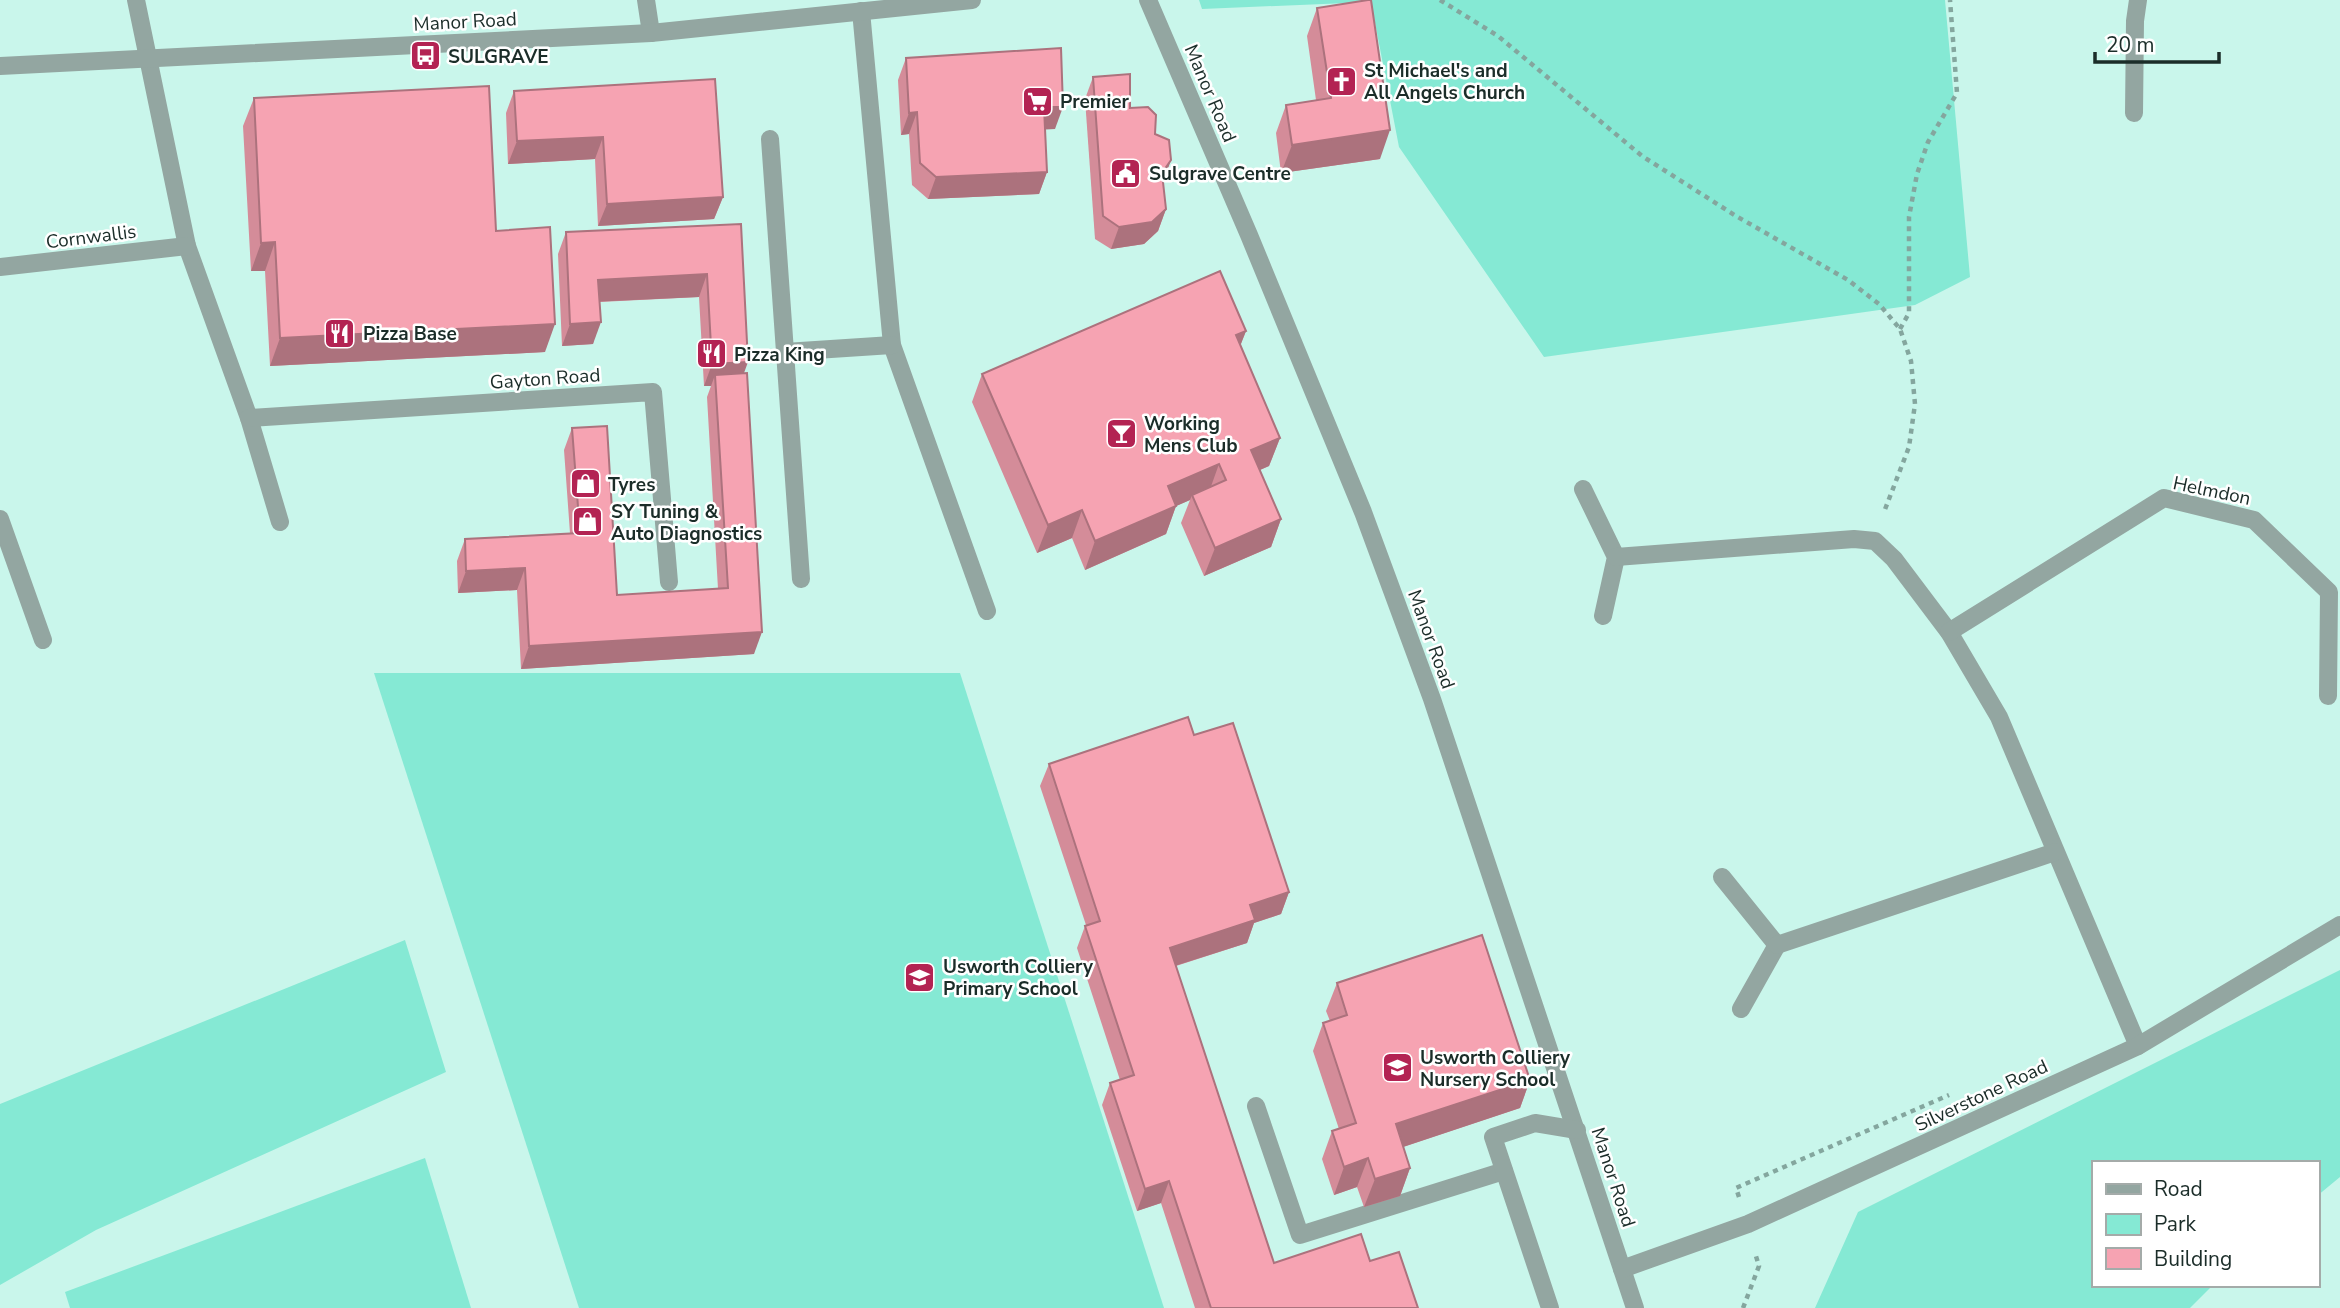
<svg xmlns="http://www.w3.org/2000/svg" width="2340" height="1308" font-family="'Nunito Sans',sans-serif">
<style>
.green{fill:#85e9d4}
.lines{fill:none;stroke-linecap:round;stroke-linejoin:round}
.path{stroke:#84a69e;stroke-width:4.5;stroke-dasharray:5 5;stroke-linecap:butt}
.minor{stroke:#93a6a1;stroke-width:18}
.wall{fill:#d48c99}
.shaded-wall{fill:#ac727d}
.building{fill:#f6a3b2;stroke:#ac727d;stroke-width:2}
.labels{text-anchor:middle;stroke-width:5;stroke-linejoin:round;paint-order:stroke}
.street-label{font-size:19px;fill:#1b2d29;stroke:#fff}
.poi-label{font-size:19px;font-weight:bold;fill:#1b2d29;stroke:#fff;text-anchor:start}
</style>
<rect width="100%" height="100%" fill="#c9f6eb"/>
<g class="green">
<path d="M1199,0H1945L1970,277L1915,305L1544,357L1399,147L1371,2L1202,9Z"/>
<path d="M374,673H960L1164,1308H579Z"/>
<path d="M405,940L446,1072L96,1230L0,1285V1104Z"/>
<path d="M2340,970V1177L2317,1196V1163H2093V1285H2213L2190,1308H1815L1858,1212Z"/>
<path d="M425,1158L471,1308H70L65,1292Z"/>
</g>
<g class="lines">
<g class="path">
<path d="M1440,0L1498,36L1642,156L1736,216L1848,280L1879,304L1900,329L1911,361L1915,404L1909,447L1884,512"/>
<path d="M1900,329L1909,313V217L1917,174L1928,142L1957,93L1950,0"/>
<path d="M1739,1197L1736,1188L1949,1095"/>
<path d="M1743,1308L1759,1266L1755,1253"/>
</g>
<g class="minor">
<path d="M136,0L187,246L249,418L280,522"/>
<path d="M646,0L651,33"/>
<path d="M1148,0L1249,235L1363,512L1432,699L1635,1308"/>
<path d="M861,11L892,345L987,611"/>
<path d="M0,66L651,33L972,0"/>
<path d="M2134,113L2135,21L2138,0"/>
<path d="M770,139L801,579"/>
<path d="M0,267L187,246"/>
<path d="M785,352L892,345"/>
<path d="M249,418L653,392L669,582"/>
<path d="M1583,489L1616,557L1603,616"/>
<path d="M0,519L43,640"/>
<path d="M1616,557L1854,539L1875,541L1894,559L1949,632L1999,717L2138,1046"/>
<path d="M1949,632L2164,498L2254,520L2329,592L2328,696"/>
<path d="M1722,877L1777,945L1741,1009"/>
<path d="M1777,945L2055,852"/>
<path d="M1256,1106L1300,1235L1504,1171"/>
<path d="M1622,1269L1748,1224L2138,1046L2340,925"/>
<path d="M1550,1308L1493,1137L1535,1123L1577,1130"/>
</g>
</g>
<g class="wall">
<path d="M1317,8L1380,159L1281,173L1276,133L1286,105L1316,100L1307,36Z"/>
<path d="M906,58L1055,129H1045L1047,172L1039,194L928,199L912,185L909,134L901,135L898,80Z"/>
<path d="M1093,77L1130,108L1155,134L1166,209L1158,231L1144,244L1111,249L1095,239L1085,99Z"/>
<path d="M514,91L723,197L714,219L598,226L595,159L508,164L506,113Z"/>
<path d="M254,98L496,231L545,352L270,366L265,271H251L243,126Z"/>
<path d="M741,224L744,373L754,654L521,669L517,590L458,593L457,561L465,539L570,533L564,450L572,428L617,595L718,589L707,397L711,386H704L699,297L600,302L593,344L562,346L558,254L566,232Z"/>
<path d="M1246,331L1240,346L1280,438L1269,466L1260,470L1281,519L1271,547L1204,576L1181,523L1190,500L1176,506L1166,534L1085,570L1072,538L1037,553L972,402L982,374Z"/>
<path d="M1194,735L1289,892L1281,914L1254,923L1247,943L1176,966L1274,1263L1370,1261L1418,1308H1195L1161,1203L1137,1211L1102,1105L1110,1083L1120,1080L1077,948L1085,926L1086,925L1040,786L1049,764Z"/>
<path d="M1337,983L1530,1080L1520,1108L1403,1147L1410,1168L1400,1196L1364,1207L1357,1187L1334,1195L1322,1159L1332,1131L1339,1129L1313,1051L1323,1023L1330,1021L1326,1011Z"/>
</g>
<g class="shaded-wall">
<path d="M1044,107H1063L1055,129L1036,130Z"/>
<path d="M917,112L909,134L901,135L909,113Z"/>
<path d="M1390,130L1380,159L1281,173L1292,145Z"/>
<path d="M603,137L595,159L508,164L517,141Z"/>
<path d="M1171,160L1163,183L1162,173Z"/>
<path d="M1047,172L1039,194L928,199L936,177Z"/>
<path d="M723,197L714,219L598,226L607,204Z"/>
<path d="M1166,209L1158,231L1144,244L1111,249L1119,227Z"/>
<path d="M275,242L265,271H251L261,243Z"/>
<path d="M707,274L699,297L590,302L598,280Z"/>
<path d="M601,322L593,344L562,346L570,324Z"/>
<path d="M555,324L545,352L270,366L280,338Z"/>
<path d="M1246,331L1235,359L1236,335Z"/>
<path d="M748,362L740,384L715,375L711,386H704L712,364Z"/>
<path d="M1280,438L1269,466L1241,478L1251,450Z"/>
<path d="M1219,464L1209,492L1192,495L1190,500L1158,514L1168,486Z"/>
<path d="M1176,506L1166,534L1085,570L1095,541Z"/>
<path d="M1082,510L1072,538L1037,553L1048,525Z"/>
<path d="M1281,519L1271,547L1204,576L1215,548Z"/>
<path d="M525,568L517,590L458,593L466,571Z"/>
<path d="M762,632L754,654L521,669L529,646Z"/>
<path d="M1289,892L1281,914L1254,923L1247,943L1162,970L1170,948L1250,905Z"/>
<path d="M1530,1080L1520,1108L1385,1153L1396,1124Z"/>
<path d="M1368,1158L1357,1187L1334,1195L1344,1167Z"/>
<path d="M1410,1168L1400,1196L1364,1207L1375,1179Z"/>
<path d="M1169,1181L1161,1203L1137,1211L1145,1189Z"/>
</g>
<g class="building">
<path d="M1368,0H1371L1390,130L1292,145L1286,105L1331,98L1317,8Z"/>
<path d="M1061,48L1063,107H1044L1047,172L936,177L920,163L917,112L909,113L906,58Z"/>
<path d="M1130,74V108L1148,107L1156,115L1155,134L1169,140L1171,160L1162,173L1166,209L1152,222L1119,227L1103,216L1093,77Z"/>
<path d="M715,79L723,197L607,204L603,137L517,141L514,91Z"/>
<path d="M489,86L496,231L550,227L555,324L280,338L275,242L261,243L254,98Z"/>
<path d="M741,224L748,362L712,364L707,274L598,280L601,322L570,324L566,232Z"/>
<path d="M1220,271L1246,331L1236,335L1280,438L1251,450L1281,519L1215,548L1192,495L1226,480L1219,464L1168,486L1176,506L1095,541L1082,510L1048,525L982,374Z"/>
<path d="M747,373L762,632L529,646L525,568L466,571L465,539L580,533L572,428L607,426L617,595L728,588L715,375Z"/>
<path d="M1188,717L1194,735L1233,723L1289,892L1250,905L1255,920L1170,948L1274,1263L1361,1234L1370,1261L1399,1252L1418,1308H1211L1169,1181L1145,1189L1110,1083L1134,1075L1085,926L1100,921L1049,764Z"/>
<path d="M1482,935L1530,1080L1396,1124L1410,1168L1375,1179L1368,1158L1344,1167L1332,1131L1356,1123L1323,1023L1347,1015L1337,983Z"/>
</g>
<defs>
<symbol id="bus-square" viewBox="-11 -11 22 22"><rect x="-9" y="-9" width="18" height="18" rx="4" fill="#b32353" stroke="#fff"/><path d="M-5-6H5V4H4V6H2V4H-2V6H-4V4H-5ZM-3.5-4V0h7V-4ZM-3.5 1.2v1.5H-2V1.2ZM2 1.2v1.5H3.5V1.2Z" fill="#fff"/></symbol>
<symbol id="church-square" viewBox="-11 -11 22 22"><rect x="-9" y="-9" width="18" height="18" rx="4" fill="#b32353" stroke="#fff"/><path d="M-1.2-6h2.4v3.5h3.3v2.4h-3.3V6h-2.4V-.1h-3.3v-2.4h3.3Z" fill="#fff"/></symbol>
<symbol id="supermarket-square" viewBox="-11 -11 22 22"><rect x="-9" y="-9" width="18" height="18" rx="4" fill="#b32353" stroke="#fff"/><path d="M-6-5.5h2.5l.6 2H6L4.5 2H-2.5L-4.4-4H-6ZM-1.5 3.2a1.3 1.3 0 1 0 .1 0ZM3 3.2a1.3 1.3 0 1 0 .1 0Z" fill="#fff"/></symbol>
<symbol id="civic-square" viewBox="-11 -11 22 22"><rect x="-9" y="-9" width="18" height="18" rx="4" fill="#b32353" stroke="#fff"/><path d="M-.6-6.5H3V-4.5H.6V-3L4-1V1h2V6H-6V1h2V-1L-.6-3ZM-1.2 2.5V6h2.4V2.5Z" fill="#fff"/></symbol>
<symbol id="restaurant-square" viewBox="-11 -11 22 22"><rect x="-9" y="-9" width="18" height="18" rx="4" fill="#b32353" stroke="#fff"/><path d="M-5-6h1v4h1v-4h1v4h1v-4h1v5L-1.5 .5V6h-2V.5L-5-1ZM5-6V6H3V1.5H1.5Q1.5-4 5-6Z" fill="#fff"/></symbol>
<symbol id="bar-square" viewBox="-11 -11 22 22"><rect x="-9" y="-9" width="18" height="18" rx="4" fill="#b32353" stroke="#fff"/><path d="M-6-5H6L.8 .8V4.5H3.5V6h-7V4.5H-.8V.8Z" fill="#fff"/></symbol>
<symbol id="shop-square" viewBox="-11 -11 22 22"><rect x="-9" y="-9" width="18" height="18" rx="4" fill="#b32353" stroke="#fff"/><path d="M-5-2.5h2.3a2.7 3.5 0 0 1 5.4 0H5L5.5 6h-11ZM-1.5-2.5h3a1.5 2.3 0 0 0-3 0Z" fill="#fff"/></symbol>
<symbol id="school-square" viewBox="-11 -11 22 22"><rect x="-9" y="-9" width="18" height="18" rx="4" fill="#b32353" stroke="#fff"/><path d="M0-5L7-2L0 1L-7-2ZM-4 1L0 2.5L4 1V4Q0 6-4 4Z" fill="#fff"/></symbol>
</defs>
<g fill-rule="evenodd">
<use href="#bus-square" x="408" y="38" width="35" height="35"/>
<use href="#church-square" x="1324" y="64" width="35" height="35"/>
<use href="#supermarket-square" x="1020" y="84" width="35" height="35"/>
<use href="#civic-square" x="1108" y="156" width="35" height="35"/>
<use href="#restaurant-square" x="322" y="316" width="35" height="35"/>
<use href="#restaurant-square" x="694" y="336" width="35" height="35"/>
<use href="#bar-square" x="1104" y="416" width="35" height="35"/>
<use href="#shop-square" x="568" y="466" width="35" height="35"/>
<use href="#shop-square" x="570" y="504" width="35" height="35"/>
<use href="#school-square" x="902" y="960" width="35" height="35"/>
<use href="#school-square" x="1380" y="1050" width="35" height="35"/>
</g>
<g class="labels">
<g class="street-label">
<text transform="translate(465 21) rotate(-3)" y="7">Manor Road</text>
<text transform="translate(1211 93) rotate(67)" y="7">Manor Road</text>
<text transform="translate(91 236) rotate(-7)" y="7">Cornwallis</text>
<text transform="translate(545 378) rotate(-4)" y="7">Gayton Road</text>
<text transform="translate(2212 490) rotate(12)" y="7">Helmdon</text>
<text transform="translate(1432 639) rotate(70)" y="7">Manor Road</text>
<text transform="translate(1981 1095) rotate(-25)" y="7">Silverstone Road</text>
<text transform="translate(1614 1177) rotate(72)" y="7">Manor Road</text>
</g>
<g class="poi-label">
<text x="448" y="63">SULGRAVE</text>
<text x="1364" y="77">St Michael's and<tspan x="1364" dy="22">All Angels Church</tspan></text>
<text x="1060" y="108">Premier</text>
<text x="1149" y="180">Sulgrave Centre</text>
<text x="363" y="340">Pizza Base</text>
<text x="734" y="361">Pizza King</text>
<text x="1144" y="430">Working<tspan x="1144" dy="22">Mens Club</tspan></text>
<text x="608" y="491">Tyres</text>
<text x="611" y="518">SY Tuning &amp;<tspan x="611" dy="22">Auto Diagnostics</tspan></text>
<text x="943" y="973">Usworth Colliery<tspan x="943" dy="22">Primary School</tspan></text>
<text x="1420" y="1064">Usworth Colliery<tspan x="1420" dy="22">Nursery School</tspan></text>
</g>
</g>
<rect x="2092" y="1161" width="228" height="126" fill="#ffffff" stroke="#a4aba9" stroke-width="2"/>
<rect x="2106" y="1184" width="35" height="10" fill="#93a6a1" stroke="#a4aba9" stroke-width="2"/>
<text x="2154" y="1196" font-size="21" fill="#1b2d29">Road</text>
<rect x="2106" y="1214" width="35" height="21" fill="#85e9d4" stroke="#a4aba9" stroke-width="2"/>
<text x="2154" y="1231" font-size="21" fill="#1b2d29">Park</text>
<rect x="2106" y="1248" width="35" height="21" fill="#f6a3b2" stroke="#a4aba9" stroke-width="2"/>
<text x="2154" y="1266" font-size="21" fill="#1b2d29">Building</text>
<path d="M2095 52v10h124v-10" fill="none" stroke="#1b2d29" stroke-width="3.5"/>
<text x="2106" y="52" font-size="21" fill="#1b2d29" stroke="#ffffff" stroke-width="5" paint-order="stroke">20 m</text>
</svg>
